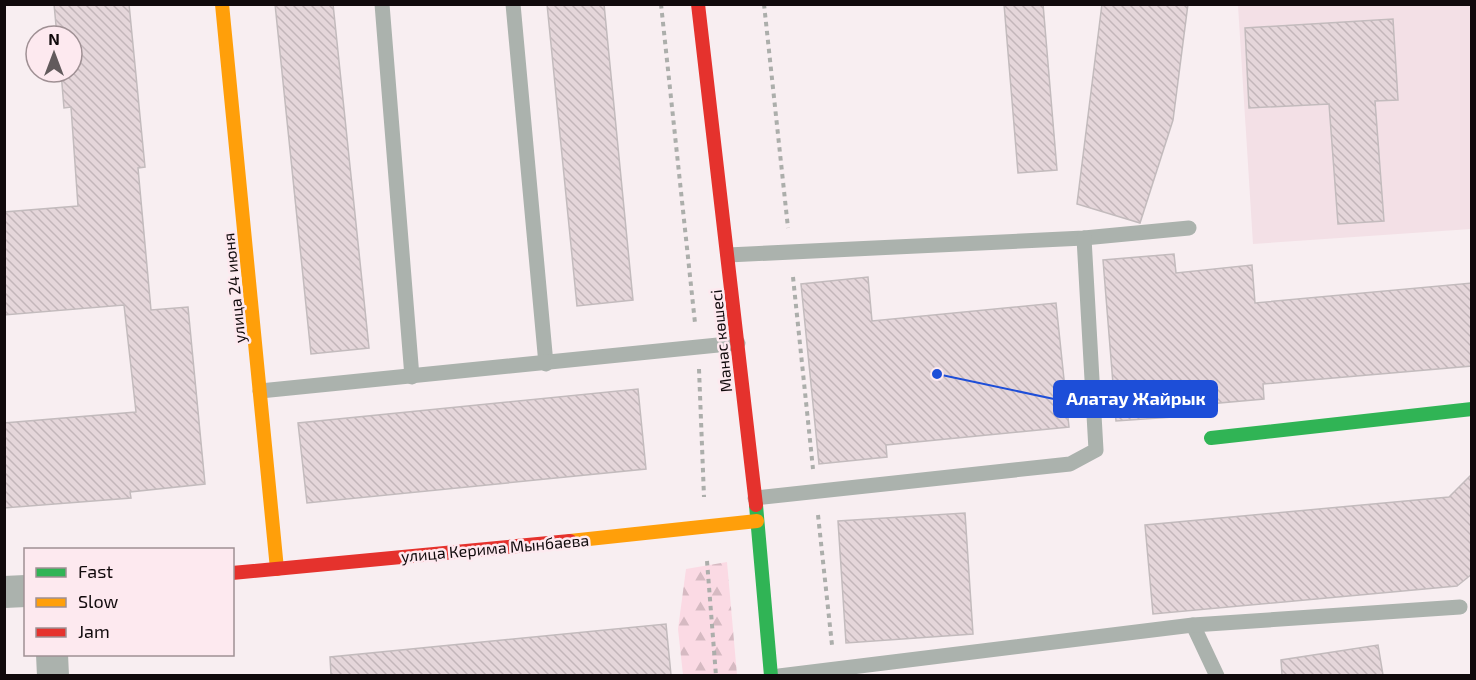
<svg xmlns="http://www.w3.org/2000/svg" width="1476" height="680" font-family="'Exo 2',sans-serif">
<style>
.built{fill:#f3e0e6}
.forest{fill:url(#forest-firs)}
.building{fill:url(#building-back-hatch);stroke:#c3bbbd;stroke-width:1.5}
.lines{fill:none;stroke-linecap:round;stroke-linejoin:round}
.path{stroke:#acaeab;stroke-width:4;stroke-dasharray:4.5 4.5;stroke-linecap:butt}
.lane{stroke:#abb2ad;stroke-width:15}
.street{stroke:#abb2ad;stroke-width:32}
.fast{stroke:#30b455;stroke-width:14}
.slow{stroke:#ff9f0a;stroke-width:14}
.jam{stroke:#e5322d;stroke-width:14}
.labels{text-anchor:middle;stroke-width:5;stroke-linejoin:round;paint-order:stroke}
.street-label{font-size:16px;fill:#110a0c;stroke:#fde9ef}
.leader{fill:none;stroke:#1d4ed8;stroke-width:2}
.callout-dot{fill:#1d4ed8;stroke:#fde9ef;stroke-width:2}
.callout{fill:#1d4ed8;stroke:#1d4ed8;stroke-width:2}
.callout-label{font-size:18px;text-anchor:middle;font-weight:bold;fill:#fff}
</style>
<defs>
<pattern id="forest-firs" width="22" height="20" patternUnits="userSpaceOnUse" patternTransform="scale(1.5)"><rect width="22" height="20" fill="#fbdae4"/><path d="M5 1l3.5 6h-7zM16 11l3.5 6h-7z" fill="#d6bac2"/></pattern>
<pattern id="building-back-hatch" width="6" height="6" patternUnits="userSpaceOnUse" patternTransform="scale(1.5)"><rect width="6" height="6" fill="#e5d6da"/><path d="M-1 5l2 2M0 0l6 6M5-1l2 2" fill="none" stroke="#c3b6ba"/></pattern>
</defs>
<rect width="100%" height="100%" fill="#f8eef1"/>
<path class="built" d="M1238,5H1471V229L1253,244Z"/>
<path class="forest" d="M727,562L737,675H683L678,629L686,569Z"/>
<g class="building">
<path d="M54,4H129L145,167L138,168L151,310L188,307L205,484L130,492L131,498L4,508V423L136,412L124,305L4,315V212L78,206L71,107L64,108L61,72H72V36H57Z"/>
<path d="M275,4H333L369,348L311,354Z"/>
<path d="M547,4H604L633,300L577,306Z"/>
<path d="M1004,4H1043L1057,170L1018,173Z"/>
<path d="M1102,4H1188L1173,120L1140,223L1077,204Z"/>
<path d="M1393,19L1398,100L1375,101L1384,221L1338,224L1329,104L1249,108L1245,28Z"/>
<path d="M1174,254L1176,273L1252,265L1255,303L1472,283V366L1263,384L1264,399L1186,406L1187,416L1116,421L1103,260Z"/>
<path d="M868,277L872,321L1056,303L1069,427L886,445L887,457L819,464L801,284Z"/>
<path d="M638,389L646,469L307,503L298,423Z"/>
<path d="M1472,474V574L1457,586L1153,614L1145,525L1449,497Z"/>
<path d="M965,513L973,634L846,643L838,521Z"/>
<path d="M666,624L671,675H331L330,657Z"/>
<path d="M1378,645L1383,675H1282L1281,660Z"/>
</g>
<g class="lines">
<g class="path">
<path d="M661,4L695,323"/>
<path d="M764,4L788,228"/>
<path d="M793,277L813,469"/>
<path d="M699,369L704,497"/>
<path d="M818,515L832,645"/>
<path d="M707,561L716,676"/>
<path d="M1470,676L1472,675"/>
</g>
<g class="lane">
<path d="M382,4L412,377"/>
<path d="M513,4L546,364"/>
<path d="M728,255L1084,238L1189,228"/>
<path d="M260,391L738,343"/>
<path d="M755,498L1070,464L1096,450L1084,238"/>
<path d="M1193,625L1217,676"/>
<path d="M779,676L1193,625L1460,607"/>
</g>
<g class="street">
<path d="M4,592L26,591"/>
<path d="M52,654L53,676"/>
</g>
<g class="fast">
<path d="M1211,438L1472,409"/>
<path d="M756,505L771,676"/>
</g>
<g class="slow">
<path d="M222,4L277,569"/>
<path d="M570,541L757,521"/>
</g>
<g class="jam">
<path d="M698,4L756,505"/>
<path d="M232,573L570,541"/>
</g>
</g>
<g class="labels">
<g class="street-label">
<text transform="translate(234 288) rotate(-96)" y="6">улица 24 июня</text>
<text transform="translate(721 341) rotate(-96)" y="6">Манас көшесі</text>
<text transform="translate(495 548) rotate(-5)" y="6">улица Керима Мынбаева</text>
</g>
</g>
<path class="leader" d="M937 374L1054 399"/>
<circle class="callout-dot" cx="937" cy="374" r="6"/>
<rect class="callout" x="1054" y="381" width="163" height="36" rx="6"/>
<g class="callout-label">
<text x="1136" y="405">Алатау Жайрык</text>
</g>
<rect width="1476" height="680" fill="none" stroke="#110a0c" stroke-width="12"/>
<rect x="24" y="548" width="210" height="108" fill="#fde9ef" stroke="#9f9094" stroke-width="1.5"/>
<rect x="36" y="568" width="30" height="9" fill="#30b455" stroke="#9f9094" stroke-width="1.5"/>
<text x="78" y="578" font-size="18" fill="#110a0c">Fast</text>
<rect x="36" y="598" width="30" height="9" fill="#ff9f0a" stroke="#9f9094" stroke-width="1.5"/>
<text x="78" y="608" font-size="18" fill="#110a0c">Slow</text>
<rect x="36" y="628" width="30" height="9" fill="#e5322d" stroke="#9f9094" stroke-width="1.5"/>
<text x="78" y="638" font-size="18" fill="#110a0c">Jam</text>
<g transform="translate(54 54)"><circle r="28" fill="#fde9ef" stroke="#9f9094" stroke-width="1.5"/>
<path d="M0-4.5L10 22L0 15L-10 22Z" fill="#625a5c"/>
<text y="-9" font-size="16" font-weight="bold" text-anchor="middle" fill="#110a0c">N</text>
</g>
</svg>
